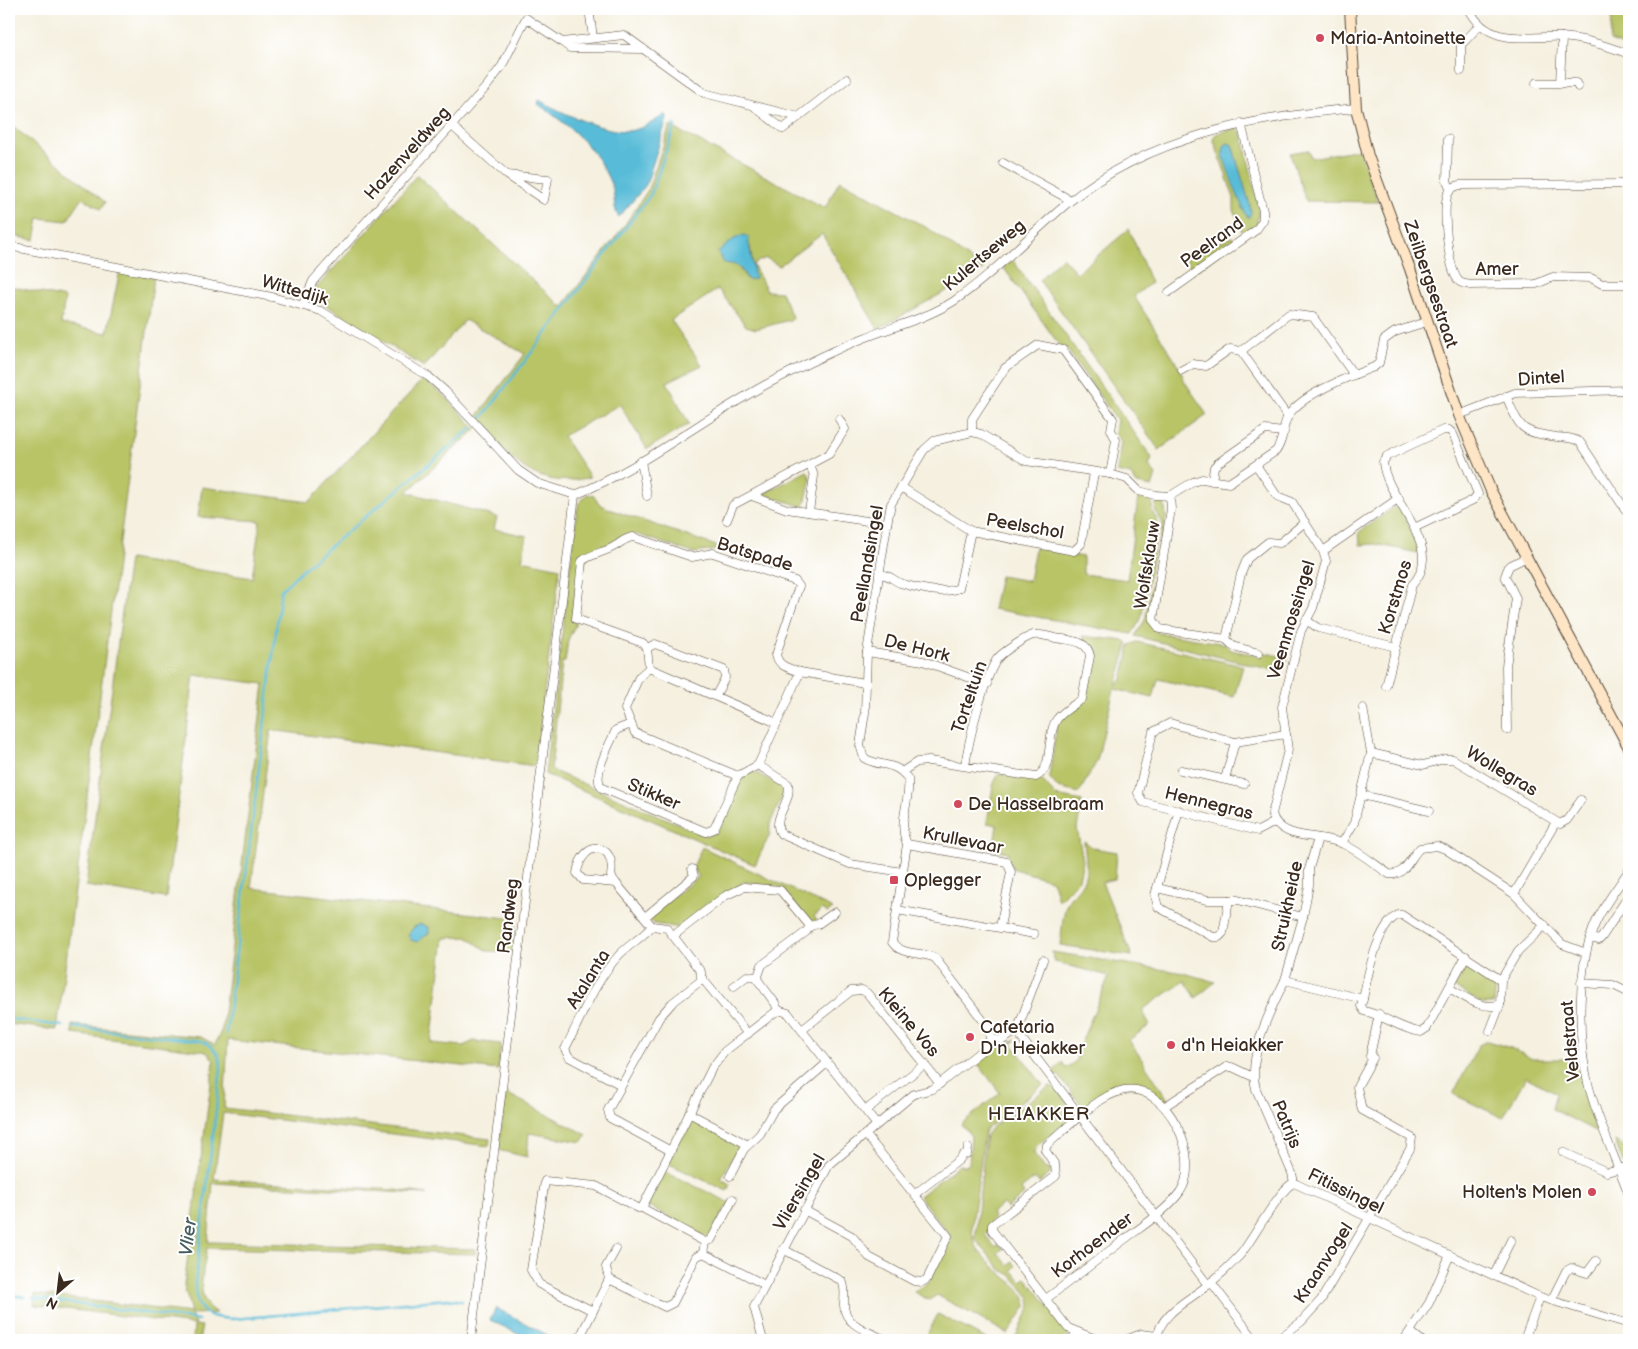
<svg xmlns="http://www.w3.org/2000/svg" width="1638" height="1349" font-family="'Balsamiq Sans',sans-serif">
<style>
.green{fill:#b8c466;stroke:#7a7742;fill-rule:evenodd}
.water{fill:#59bcd8;stroke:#4a737b}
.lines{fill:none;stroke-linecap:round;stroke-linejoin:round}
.stream{stroke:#59bcd8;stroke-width:2.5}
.street-casing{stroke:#57483b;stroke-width:9}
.secondary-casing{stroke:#57483b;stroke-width:12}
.street{stroke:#fff;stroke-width:8}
.secondary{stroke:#fde5c5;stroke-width:10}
.poi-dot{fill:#d1495b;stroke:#fff;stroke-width:2}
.labels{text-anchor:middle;stroke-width:4;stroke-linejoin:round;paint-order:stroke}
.poi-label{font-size:18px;fill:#3b2a1e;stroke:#fff;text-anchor:start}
.street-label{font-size:18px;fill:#3b2a1e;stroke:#fff}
.neighbourhood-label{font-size:19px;letter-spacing:1px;fill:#3b2a1e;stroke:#fff}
.water-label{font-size:19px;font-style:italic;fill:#465d5f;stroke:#fff}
</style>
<rect width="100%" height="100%" fill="#fff"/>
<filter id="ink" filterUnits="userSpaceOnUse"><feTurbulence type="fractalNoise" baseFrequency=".02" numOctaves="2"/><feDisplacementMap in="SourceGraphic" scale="10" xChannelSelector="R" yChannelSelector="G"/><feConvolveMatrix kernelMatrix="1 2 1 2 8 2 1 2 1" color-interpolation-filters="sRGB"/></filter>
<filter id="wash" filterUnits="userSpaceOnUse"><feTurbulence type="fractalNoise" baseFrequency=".0096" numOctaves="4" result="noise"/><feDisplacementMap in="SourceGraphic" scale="20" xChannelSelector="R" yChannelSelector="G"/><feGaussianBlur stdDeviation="1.12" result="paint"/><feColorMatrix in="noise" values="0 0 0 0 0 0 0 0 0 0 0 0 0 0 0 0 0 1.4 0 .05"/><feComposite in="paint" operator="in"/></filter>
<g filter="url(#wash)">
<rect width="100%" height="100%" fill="#f5f0df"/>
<g class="green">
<path d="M1613,9H1629V48L1610,41Z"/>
<path d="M9,123L105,202L101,209L82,198L67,221L39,218L35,240L9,235Z"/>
<path d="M670,126L825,208L840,180L929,229L984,270L878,329L822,234L779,266L766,258L753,264L767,291L781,292L793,319L756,329L746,326L718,289L671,320L702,365L667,382L689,424L647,449L620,405L617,406L563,436L590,477C533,492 509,457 476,418L525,354L465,320L424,367L310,295L417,175L562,307L624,226L648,190ZM728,246H750L754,274L748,280L735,263H728L723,248Z"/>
<path d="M1236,128L1242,133L1259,207L1257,224L1247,233L1242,232L1234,210V198L1213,138L1216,134ZM1228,143L1232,145L1250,205L1242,209L1241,200L1223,153L1225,145Z"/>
<path d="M1359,149L1378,202L1306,201L1290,153L1308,150L1312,158Z"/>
<path d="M1129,229L1151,283L1134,296L1179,367L1185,382L1207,415L1159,450L1039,280L1062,257L1077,273Z"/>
<path d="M1232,237L1236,240L1234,243L1192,273L1185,256Z"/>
<path d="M1012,259L1152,458L1149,466L1156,475L1152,487L1137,484L1131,475L1117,472L1121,441L1115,433L1117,420L1066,348L1060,346L1003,267Z"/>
<path d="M120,270L154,277L57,1030L9,1024V286L65,298L61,324L107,333Z"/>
<path d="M423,379L447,398L476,429L407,492L497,517L494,529L527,536L522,560L560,568L535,766L271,730L251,888L516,919L512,952L487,951L467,937L444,938L431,1043L463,1046L474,1041L501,1044L498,1070L228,1040L224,1108L490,1139L489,1146L223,1113L214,1179L396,1190L427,1194L213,1183L208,1242L476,1249L475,1254L207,1248C204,1270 193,1301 217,1313L191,1314L195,1325L202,1326L199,1340H193L194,1325L34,1305L35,1294L191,1313L184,1285L214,1061L208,1053L203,1051L73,1034L72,1025L201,1037L215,1045L222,1029L264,684L194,675L166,898L86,886L129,559L252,578L260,521L198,517L202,487L309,502Z"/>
<path d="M807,471L811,479L804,507L763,494Z"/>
<path d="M587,494L594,496L598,503L609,509L725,549L693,553L636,534L622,542L590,552L577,580L572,618L576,623L568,640L565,662H562L551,770L707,836L716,831L741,776L753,771L784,788L783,795L770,824V834L755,865L545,774L577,511L579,503Z"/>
<path d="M1138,498L1152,500V511L1159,524L1141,619L1132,634L993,609L1000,576L1029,581L1035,548L1083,557V574L1127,580Z"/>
<path d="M1157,498L1164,499L1166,518L1150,621L1158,633L1226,644L1231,650L1261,656L1262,652L1288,658L1280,672L1135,636L1145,620L1163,524L1155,510Z"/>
<path d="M1394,507L1401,508L1420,551L1418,553L1375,544L1360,545L1359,532Z"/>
<path d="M1082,636L1126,641L1128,644L1115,688L1122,679L1130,645L1137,642L1243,666L1234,697L1158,679L1153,698L1114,689L1097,761L1079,793L1058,788L1049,777L1057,725L1060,719L1084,702L1095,651Z"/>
<path d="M998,774L1041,779L1056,796L1082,801L1077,828L1083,861L1079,879L1058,901L1054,885L1051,880L1014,869L1007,859L1008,852L993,850L997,825L987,823L993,786Z"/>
<path d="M1084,841L1093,848L1117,852L1115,879L1102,882L1132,956L1060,945C1062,932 1062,918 1066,906C1069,897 1075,894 1080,887C1090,873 1085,857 1084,841Z"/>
<path d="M702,847L833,909L827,913L823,909L814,916L817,921H810L780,887L745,882L681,928L654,924L647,916L699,877L693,867Z"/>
<path d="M1052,952L1184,973L1215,982L1196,998L1185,981L1142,1010L1150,1025L1129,1040L1169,1101C1155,1100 1144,1086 1128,1086C1111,1087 1098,1103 1082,1106L1058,1075L1055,1076L1052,1072L1062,1062L1066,1068L1076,1061L1078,1050L1109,976L1055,962Z"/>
<path d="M1468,965L1496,983L1494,1004H1482L1454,987Z"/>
<path d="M1016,1039L1012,1044L1043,1085L985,1130L972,1226C971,1266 1022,1277 1027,1305L1008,1334L937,1295L929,1300L914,1292L928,1283L951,1237L919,1196L959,1165L965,1166L969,1164L971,1136L961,1124L1000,1093L976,1061L987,1052L991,1043L1004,1047Z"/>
<path d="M1487,1041L1511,1048L1532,1059H1578L1587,1107L1597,1132L1552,1109L1556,1093L1526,1077L1503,1118L1453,1094L1479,1045Z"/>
<path d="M1050,1086L1058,1089L1074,1112L1073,1118L1035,1147L1037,1149L1033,1152L1046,1170L1050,1167L1051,1173L1039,1183L1035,1178L1021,1189L1024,1194L1007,1208L1003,1204L991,1213L994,1218L990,1222L989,1232L985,1235L995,1247L999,1244L1003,1249L998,1253L1008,1265L1012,1261L1016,1266L1012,1270L1021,1281L1026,1278L1069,1332V1335L1062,1340H1014L1031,1306L1030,1298L1011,1275L1001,1270L975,1239L986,1135L991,1128Z"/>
<path d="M506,1093L587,1135L582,1142L529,1133L527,1157L498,1150Z"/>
<path d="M690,1119L739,1145L721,1179L730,1184L727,1191L667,1163Z"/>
<path d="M1615,1141L1629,1149L1628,1163H1623Z"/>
<path d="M663,1171L735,1205L733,1211L726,1207L708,1238L645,1204Z"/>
<path d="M938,1314L988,1340H924Z"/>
</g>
<g class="water">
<path d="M539,100C560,112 611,136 634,130C646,127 656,120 666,114L667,119L646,185L619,217C612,207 616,195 611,184C594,145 572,128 538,104Z"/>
<path d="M1228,143L1232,145L1250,205L1251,213L1248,218C1244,214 1223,160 1223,153C1223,150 1224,148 1225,145Z"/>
<path d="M744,235L748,237L755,279L748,280C739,266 740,265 724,263L718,252L734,239Z"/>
<path d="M420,924L429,927V933L417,942L411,940L408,935L413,928Z"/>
<path d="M496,1308L557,1340H530L490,1320Z"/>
</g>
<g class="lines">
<g class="stream">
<path d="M482,418L651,194L675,125"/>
<path d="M9,1019L62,1026"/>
<path d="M74,1027L202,1041C215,1048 220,1054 221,1068L195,1285C196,1314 208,1318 234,1319L447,1299L462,1301"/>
<path d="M226,1034L281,590L303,569L472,428"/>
<path d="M9,1295L25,1297"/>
<path d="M33,1298L198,1320"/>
</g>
</g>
</g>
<g filter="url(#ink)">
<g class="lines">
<defs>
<g id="street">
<path d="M589,9L593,37"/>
<path d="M1469,9C1489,48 1527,35 1562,37C1586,39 1607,46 1629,54"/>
<path d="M562,42L570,48L643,49"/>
<path d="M1461,71V45L1480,25"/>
<path d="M1536,83H1576L1578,87"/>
<path d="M1560,84L1562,37"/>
<path d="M756,108L783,129L847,79"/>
<path d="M452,126L507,175L544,200L548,179L507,175"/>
<path d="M1448,139L1447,181L1451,190"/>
<path d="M1003,163L1065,197L1069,202"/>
<path d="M1629,184L1460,185C1455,186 1450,189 1448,194C1442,206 1448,272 1459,281C1461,284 1467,284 1470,285L1536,284L1553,277L1591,278L1602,284H1629"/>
<path d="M9,246L272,297L321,311L429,377L445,391L518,470L537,483L575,495"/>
<path d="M1169,292L1256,230L1263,220V211L1241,123"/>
<path d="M303,304L313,281L487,86L502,66L526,18L562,42L624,35L704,93L799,117"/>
<path d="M1241,351L1289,314L1313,317L1354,375"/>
<path d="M1182,370L1193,364L1206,366L1230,349L1241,351L1288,417"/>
<path d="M1506,396C1521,430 1520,432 1557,437C1566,438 1572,437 1580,442L1629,515"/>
<path d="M1459,415L1515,393L1629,390"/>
<path d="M972,432V419L1005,368L1038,345L1063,350L1113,419L1111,430L1116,440L1110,474"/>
<path d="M641,461L647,496"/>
<path d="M1256,465L1277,496L1292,502L1323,551L1326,561L1313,608L1301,631L1282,707L1288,750L1272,814C1280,842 1321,833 1343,844C1359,851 1374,864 1389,874C1405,877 1410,857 1420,848L1437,846L1445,849L1514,894L1562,944L1586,953"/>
<path d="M1212,481L1214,467L1218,463L1265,430L1284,432"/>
<path d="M901,487L971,531L1074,551L1081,544L1094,473"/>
<path d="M575,495C644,467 702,419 767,384C798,368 831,351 864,338C894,326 926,319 954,301C996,272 1030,234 1069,202C1149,136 1256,117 1356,108"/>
<path d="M752,496L787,509L887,524"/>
<path d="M1170,496L1171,509L1153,620L1160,629L1226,639L1233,646L1259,653"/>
<path d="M809,512L814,476L810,465"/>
<path d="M727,520L733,505L829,454L845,429L839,419"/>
<path d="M1323,551L1399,498"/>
<path d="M879,574C891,575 891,579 900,583C917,588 942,595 959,588L971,531"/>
<path d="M1306,620L1318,628L1396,647"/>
<path d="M1226,639L1241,574L1247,559L1268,542L1280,543L1305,522"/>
<path d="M647,648L655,644L724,670L725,678L716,695"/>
<path d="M867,652L923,661L987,684"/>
<path d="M649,668L777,723"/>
<path d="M865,683L800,672L758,765L788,784C793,802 770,819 781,834L850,864L903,872"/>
<path d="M1386,686L1412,585C1448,547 1385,499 1383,462L1387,456L1443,430H1449L1453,434L1478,494L1473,500L1414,528"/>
<path d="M631,724L616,730C610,744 591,776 602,788L706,832L714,829L738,776"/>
<path d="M1507,730L1506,666L1516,598L1505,576L1509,566L1525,558"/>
<path d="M1371,753L1423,765L1444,759H1453L1560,824L1567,820L1581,800"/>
<path d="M758,765L738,776L635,733L625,709L639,677L649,668L647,648L643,643L576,619L582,561C592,553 604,553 615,546C622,542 625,538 633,537L692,557L713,553L795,581L799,586L776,655C779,667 789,668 800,672"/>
<path d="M1181,770L1244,784"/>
<path d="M903,771L917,762L929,761L1036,777C1055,768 1045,735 1057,719C1063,711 1074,705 1082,699L1090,656C1088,642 1075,641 1063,639C1054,639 1042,633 1033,635C1026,637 1001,653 997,659C983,681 969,739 965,766"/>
<path d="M1225,779L1235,742"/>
<path d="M1362,795L1429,811"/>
<path d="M1179,810L1155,895L1158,907L1213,937H1219L1223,933L1229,900"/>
<path d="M1275,822L1258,831L1143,802L1138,793L1153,732L1170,723L1235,742L1286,734"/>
<path d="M1318,838L1309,869V885L1303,917L1285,980L1363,999L1361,1006L1364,1011C1384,1015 1401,1030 1421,1032L1427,1028L1466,956"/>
<path d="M1342,843L1354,823L1371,753L1363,708"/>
<path d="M907,844L1007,862L1011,872L1000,927"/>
<path d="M1629,870C1618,887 1605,903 1596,922C1577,964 1577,1039 1588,1083C1597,1120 1616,1159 1629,1195"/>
<path d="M616,883L611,876C617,841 582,839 577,873L583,880L616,883L652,926"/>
<path d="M1157,888L1208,900H1238L1303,917"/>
<path d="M1514,894L1556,822"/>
<path d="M897,910L1034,934"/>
<path d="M645,917L694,876L692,869"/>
<path d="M810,926L818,924L835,912"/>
<path d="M673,936L725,896L744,887L780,890L810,926L806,932L762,965L757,979L775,1003L778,1010"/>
<path d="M1590,938L1599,940L1602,937L1629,895"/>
<path d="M1043,960L1020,1023L1016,1031L1003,1040L990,1039L988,1027L935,958C921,951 901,956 892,942L907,844C897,822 911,801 908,779C895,760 881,768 864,758L860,745L865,713L867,652L888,519L891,504L924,450L934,441L972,432L981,434L1026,461L1110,474L1127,479L1139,491L1155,495L1170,496L1193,482L1202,479L1229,483L1276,451C1284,440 1282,429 1287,418C1298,395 1351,376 1374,367L1379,363L1384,340L1395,332L1426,322"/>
<path d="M1285,980C1270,1011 1247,1055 1256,1089L1292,1173L1294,1183"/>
<path d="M1581,983L1613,985L1629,993"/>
<path d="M734,986L747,976L757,977"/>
<path d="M1449,988C1466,997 1480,1010 1500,1005"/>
<path d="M1363,999C1367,978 1377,925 1398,915H1402L1501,980"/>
<path d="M802,1030L851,991L862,990L867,993L940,1084"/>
<path d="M1490,1031L1500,1005L1501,980L1518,951L1545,925"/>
<path d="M1022,1039L1208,1285"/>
<path d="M1370,1056L1379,1014"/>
<path d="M621,1085L569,1057L565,1049C581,1018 595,980 620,954C630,944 643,937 652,926L667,928L701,972V977L748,1034"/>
<path d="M1165,1106L1226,1067H1232L1253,1077"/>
<path d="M866,1110L925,1064"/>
<path d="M689,1113L748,1145"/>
<path d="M671,1151L610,1118L608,1110L659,1018L672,1003L703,979"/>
<path d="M1563,1152L1607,1172L1629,1166"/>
<path d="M730,1176L744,1149L760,1134L774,1109L827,1063"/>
<path d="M915,1194L959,1160L963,1155L967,1154L968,1148"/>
<path d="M733,1199L711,1240L705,1242L642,1208L712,1068L725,1051L778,1010L788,1013L876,1124"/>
<path d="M804,1210L852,1236L869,1257L914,1281L922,1282L927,1279L948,1236L865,1134"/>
<path d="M783,1249L842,1281C846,1288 844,1296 844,1304C843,1325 870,1332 886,1340"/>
<path d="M703,1253L765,1285"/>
<path d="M1494,1275L1511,1240"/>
<path d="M609,1279L606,1267L616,1249"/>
<path d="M1211,1282L1255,1340"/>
<path d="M1046,1299C1072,1279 1099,1259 1125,1239C1144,1225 1166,1211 1180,1192C1203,1159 1167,1082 1124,1090C1098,1095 1067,1128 1047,1145L1045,1150L1055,1165L1056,1176L992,1225V1230L1068,1328L1098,1340"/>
<path d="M1552,1299L1566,1271L1571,1268L1587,1273L1596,1261"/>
<path d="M593,1311L539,1284L531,1270L545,1181L596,1186L638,1208H642"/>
<path d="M1411,1332L1421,1340"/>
<path d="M471,1340L575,495"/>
<path d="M584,1340L581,1335L609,1279L665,1307L673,1303L696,1257L703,1253L705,1242"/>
<path d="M763,1340L754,1307L829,1165L914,1094L933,1089L986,1047L990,1039"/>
<path d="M1070,1340L1079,1333"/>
<path d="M1126,1340L1141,1334L1157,1336"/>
<path d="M1156,1340C1161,1311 1189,1301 1209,1284C1220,1275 1231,1265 1240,1255C1252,1241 1281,1186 1294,1183L1540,1297L1629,1324"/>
<path d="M1277,1340L1301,1322L1321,1300L1410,1149L1412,1138L1362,1110L1357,1087L1373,1058"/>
<path d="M1404,1340L1429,1303L1450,1255"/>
<path d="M1524,1340L1540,1297"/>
</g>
<path id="secondary" d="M1350,9L1356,108L1368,156L1410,269L1459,415L1491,491L1629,748"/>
</defs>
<use href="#street" class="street-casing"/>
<use href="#secondary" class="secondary-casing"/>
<use href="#street" class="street"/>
<use href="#secondary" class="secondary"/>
</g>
</g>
<g class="poi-dot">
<circle cx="1320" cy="38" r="5"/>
<circle cx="958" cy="804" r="5"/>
<rect x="889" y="875" width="10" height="10" rx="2.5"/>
<circle cx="970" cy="1037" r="5"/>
<circle cx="1171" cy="1045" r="5"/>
<circle cx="1592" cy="1192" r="5"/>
</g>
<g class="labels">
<g class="poi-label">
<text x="1330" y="44">Maria-Antoinette</text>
<text x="968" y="810">De Hasselbraam</text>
<text x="904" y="886">Oplegger</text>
<text x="980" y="1033">Cafetaria<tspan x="980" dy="21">D'n Heiakker</tspan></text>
<text x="1181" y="1051">d'n Heiakker</text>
<text x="1582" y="1198" text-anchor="end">Holten's Molen</text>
</g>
<g class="street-label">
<text transform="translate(407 153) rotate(-48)" y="6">Hazenveldweg</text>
<text transform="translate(1212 242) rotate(-36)" y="6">Peelrand</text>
<text transform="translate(984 255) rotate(-40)" y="6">Kulertseweg</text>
<text x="1497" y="275">Amer</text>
<text transform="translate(1431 284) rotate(71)" y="6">Zeilbergsestraat</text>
<text transform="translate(295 290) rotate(16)" y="6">Wittedijk</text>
<text transform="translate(1541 378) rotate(-4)" y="6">Dintel</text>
<text transform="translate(1025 526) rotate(10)" y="6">Peelschol</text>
<text transform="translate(755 554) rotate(17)" y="6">Batspade</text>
<text transform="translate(867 564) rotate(-80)" y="6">Peellandsingel</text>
<text transform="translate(1147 565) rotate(-81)" y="6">Wolfsklauw</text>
<text transform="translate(1395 597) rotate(-73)" y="6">Korstmos</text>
<text transform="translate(1291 620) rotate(-73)" y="6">Veenmossingel</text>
<text transform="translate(917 648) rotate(14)" y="6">De Hork</text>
<text transform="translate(969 697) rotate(-71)" y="6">Torteltuin</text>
<text transform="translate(1502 771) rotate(31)" y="6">Wollegras</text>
<text transform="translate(654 794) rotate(23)" y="6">Stikker</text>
<text transform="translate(1209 803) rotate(14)" y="6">Hennegras</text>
<text transform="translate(963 840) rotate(11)" y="6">Krullevaar</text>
<text transform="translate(1287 906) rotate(-78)" y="6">Struikheide</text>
<text transform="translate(508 916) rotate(-83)" y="6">Randweg</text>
<text transform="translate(588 979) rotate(-58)" y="6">Atalanta</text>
<text transform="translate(909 1022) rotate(50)" y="6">Kleine Vos</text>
<text transform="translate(1570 1041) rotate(-95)" y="6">Veldstraat</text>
<text transform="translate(1287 1124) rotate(67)" y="6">Patrijs</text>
<text transform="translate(1346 1191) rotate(26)" y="6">Fitissingel</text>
<text transform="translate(799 1192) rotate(-60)" y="6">Vliersingel</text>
<text transform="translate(1092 1245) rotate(-37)" y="6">Korhoender</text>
<text transform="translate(1323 1263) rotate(-57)" y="6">Kraanvogel</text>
</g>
<g class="neighbourhood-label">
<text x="1039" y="1120">HEIAKKER</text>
</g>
<g class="water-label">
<text transform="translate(187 1237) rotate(-83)" y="7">Vlier</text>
</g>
</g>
<rect width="1638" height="1349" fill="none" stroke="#fff" stroke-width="30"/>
<g transform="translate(58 1292) rotate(208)" stroke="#ffffff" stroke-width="4" paint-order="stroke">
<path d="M0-4L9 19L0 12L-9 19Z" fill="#3b2a1e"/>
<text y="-8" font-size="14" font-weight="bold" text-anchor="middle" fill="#3b2a1e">N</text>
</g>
</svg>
